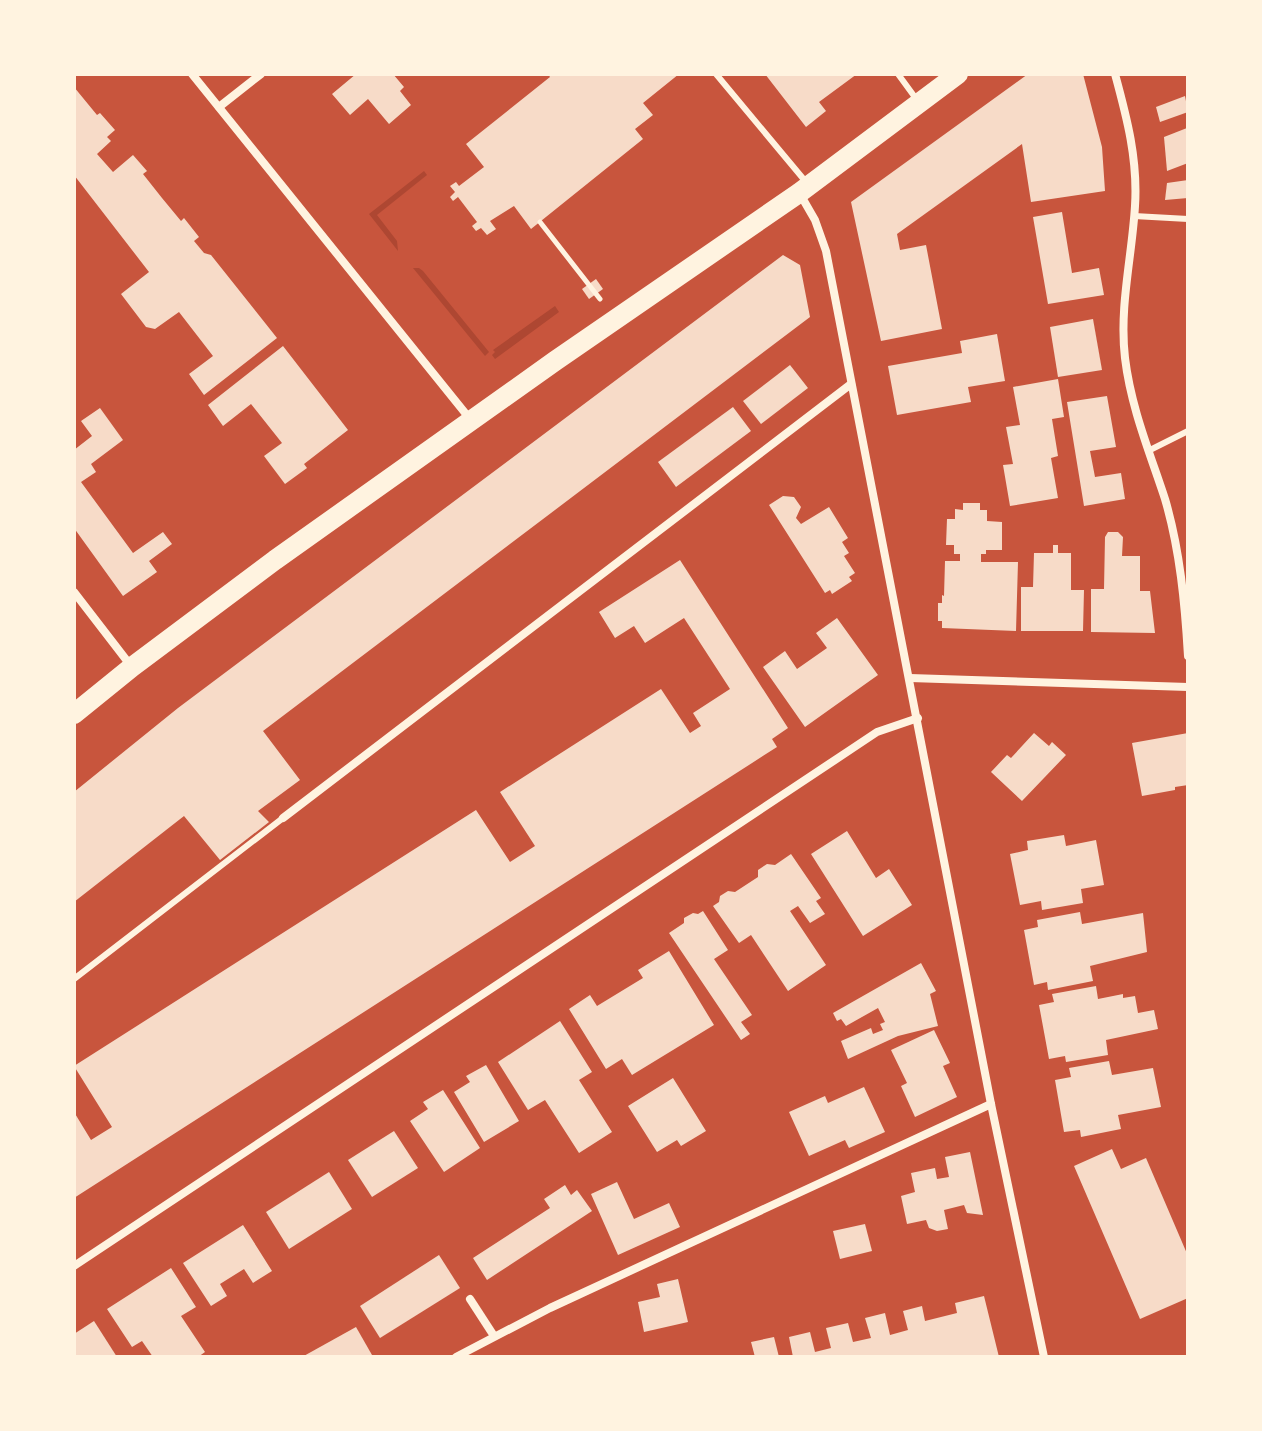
<svg xmlns="http://www.w3.org/2000/svg" width="1262" height="1431" font-family="'Exo 2',sans-serif">
<style>
.green{fill:#ae4732}
.building{fill:#f7dbc8}
.lines{fill:none;stroke-linecap:round;stroke-linejoin:round}
.path{stroke:#fff3e0;stroke-width:5}
.service{stroke:#fff3e0;stroke-width:6}
.minor{stroke:#fff3e0;stroke-width:8}
.primary{stroke:#fff3e0;stroke-width:20}
</style>
<rect width="100%" height="100%" fill="#c8553d"/>
<g class="green">
<path d="M424,171L427,175L377,215L397,241L398,251L369,214Z"/>
<path d="M413,268H419L423,271L489,352L485,356Z"/>
<path d="M555,306L559,312L495,359L492,355L495,352L493,350Z"/>
</g>
<g class="building">
<path d="M356,74H393L404,87L400,91L411,105L389,124L368,99L350,115L332,94Z"/>
<path d="M548,74H679L643,103L653,115L635,129L643,139L531,229L514,206L490,221L496,229L487,235L481,228L476,231L472,226L477,222L458,197L453,201L450,197L455,192L450,186L456,182L459,186L484,167L466,144L550,77Z"/>
<path d="M765,74H857L819,102L826,111L806,127Z"/>
<path d="M1028,74H1083L1102,147L1105,191L1031,202L1022,144L897,234L900,250L926,245L942,329L881,341L851,202Z"/>
<path d="M74,87L97,115L100,113L115,130L107,137L111,141L97,154L113,172L133,155L147,171L143,174L162,198L181,221L184,218L199,237L194,241L204,253L211,255L277,338L204,395L189,374L213,356L179,312L155,329L146,327L121,294L149,272L74,175Z"/>
<path d="M1185,96L1188,112L1160,122L1156,107Z"/>
<path d="M1187,128L1188,163L1167,171L1164,137Z"/>
<path d="M1188,180V198L1165,200L1167,183Z"/>
<path d="M1062,212L1072,273L1099,268L1104,295L1048,304L1033,217Z"/>
<path d="M783,255L800,265L810,317L263,731L300,780L258,811L269,822L220,860L184,816L74,902V792L178,708Z"/>
<path d="M596,279L603,289L589,299L582,289Z"/>
<path d="M1093,319L1102,370L1058,377L1050,327Z"/>
<path d="M997,334L1005,381L968,387L971,402L897,415L888,366L962,353L960,341Z"/>
<path d="M283,346L348,430L304,464L307,468L285,484L264,456L282,443L251,404L223,426L208,405Z"/>
<path d="M790,365L808,388L761,424L743,401Z"/>
<path d="M1058,379L1064,417L1052,419L1058,456L1051,458L1058,498L1010,506L1003,465L1013,464L1006,427L1020,425L1013,387Z"/>
<path d="M1107,396L1116,447L1090,451L1095,477L1121,473L1125,499L1084,506L1067,402Z"/>
<path d="M733,407L751,431L676,487L658,462Z"/>
<path d="M100,408L123,440L91,464L96,472L81,482L133,553L163,532L172,544L149,561L157,572L123,596L74,528V450L92,436L81,421Z"/>
<path d="M783,496L794,497L801,507L796,518L801,524L829,507L848,538L842,542L849,553L844,556L855,573L849,577L852,581L832,594L830,590L825,593L769,505Z"/>
<path d="M963,503H980V510H987V521L1002,522V550H986V554H981V562H1018L1016,631L942,628V621H938V603H942V595L944,596L945,561H960V554H954V545H946L947,519H955V509L963,510Z"/>
<path d="M1108,532H1118L1123,537L1122,556H1140V591H1150L1155,633L1091,632V589H1104L1105,537Z"/>
<path d="M1053,545H1058V553H1071V590H1084L1083,631H1021V587H1033L1034,553H1053Z"/>
<path d="M680,560L788,728L772,739L777,747L74,1198V1112L91,1140L112,1127L74,1066L476,810L510,862L535,846L500,792L661,689L690,733L701,726L693,713L730,689L684,618L645,643L634,626L615,638L599,612Z"/>
<path d="M837,618L878,675L805,727L763,667L785,651L797,669L827,648L816,633Z"/>
<path d="M1034,733L1049,746L1052,742L1066,755L1022,801L991,772L1007,755L1011,758Z"/>
<path d="M1188,733V785L1175,787V790L1142,796L1132,743Z"/>
<path d="M847,831L876,878L889,869L912,905L863,936L811,854Z"/>
<path d="M1064,835L1066,846L1096,840L1104,885L1081,889L1083,903L1042,910L1041,901L1020,905L1010,854L1028,850L1027,841Z"/>
<path d="M791,854L821,898L816,901L825,914L810,923L798,906L790,911L826,965L788,991L751,935L739,943L713,906L719,902L720,896L728,891L735,892L758,877V870L767,864L775,865Z"/>
<path d="M703,911L728,950L714,959L752,1015L741,1022L750,1034L741,1040L669,933L684,923V918L693,913L698,914Z"/>
<path d="M1080,912L1082,924L1143,913L1147,952L1090,966L1093,981L1048,990L1047,982L1034,985L1024,930L1038,927L1037,920Z"/>
<path d="M669,951L714,1025L632,1075L622,1059L606,1069L569,1009L590,995L597,1006L643,978L638,970Z"/>
<path d="M921,963L936,991L930,994L938,1026L898,1036L848,1059L841,1041L871,1028L873,1034L883,1030L880,1024L885,1022L878,1008L846,1026L841,1019L837,1021L833,1013Z"/>
<path d="M1096,986L1098,999L1123,994V998L1135,996L1138,1013L1154,1010L1158,1029L1106,1040L1108,1055L1066,1062L1065,1056L1049,1059L1039,1005L1054,1002L1052,994Z"/>
<path d="M560,1021L592,1072L579,1080L612,1132L579,1153L545,1100L528,1110L498,1062Z"/>
<path d="M934,1030L950,1063L943,1066L957,1097L915,1117L901,1086L907,1083L891,1050Z"/>
<path d="M1109,1061L1112,1075L1153,1068L1161,1107L1118,1115L1121,1129L1081,1137L1080,1130L1064,1132L1055,1080L1071,1077L1069,1068Z"/>
<path d="M486,1065L519,1121L484,1142L454,1092L470,1082L466,1076Z"/>
<path d="M673,1078L706,1131L681,1146L677,1140L657,1152L628,1106Z"/>
<path d="M864,1087L885,1132L849,1148L845,1140L809,1156L789,1112L825,1096L828,1103Z"/>
<path d="M443,1090L480,1148L444,1172L410,1121L428,1109L423,1102Z"/>
<path d="M394,1131L418,1168L372,1197L348,1160Z"/>
<path d="M1112,1149L1121,1169L1146,1158L1188,1256V1298L1140,1319L1074,1166Z"/>
<path d="M970,1152L983,1215L967,1213L964,1205L944,1210L948,1229L937,1231L929,1228L926,1220L907,1224L901,1196L915,1192L911,1173L935,1168L937,1179L949,1177L945,1157Z"/>
<path d="M329,1172L352,1209L289,1249L266,1212Z"/>
<path d="M617,1182L634,1219L669,1203L680,1227L618,1255L591,1194Z"/>
<path d="M565,1185L571,1195L577,1190L592,1211L487,1280L473,1258L550,1208L544,1199Z"/>
<path d="M865,1224L872,1251L840,1259L833,1231Z"/>
<path d="M243,1225L272,1271L253,1283L244,1269L220,1284L227,1296L211,1306L183,1263Z"/>
<path d="M439,1255L460,1288L380,1338L360,1306Z"/>
<path d="M171,1268L196,1307L181,1316L205,1352L198,1357H181L180,1355L176,1357H153L142,1341L132,1347L107,1309Z"/>
<path d="M678,1279L688,1322L644,1332L638,1302L660,1297L657,1284Z"/>
<path d="M984,1296L999,1357H793L789,1337L810,1332L815,1352L831,1348L826,1328L848,1323L853,1342L871,1338L865,1318L885,1313L890,1335L908,1330L903,1311L922,1306L925,1321L957,1313L955,1303Z"/>
<path d="M94,1321L117,1357H74V1334Z"/>
<path d="M356,1327L372,1355L368,1357H302Z"/>
<path d="M774,1337L779,1357H755L751,1342Z"/>
</g>
<g class="lines">
<path class="path" d="M540,222L600,299"/>
<g class="service">
<path d="M716,74L806,182"/>
<path d="M898,74L917,100"/>
<path d="M1134,216L1188,219"/>
<path d="M1148,451L1188,431"/>
<path d="M74,979L283,818"/>
</g>
<g class="minor">
<path d="M192,74L470,419"/>
<path d="M1115,74C1127,118 1138,160 1135,206C1132,257 1119,307 1125,358C1131,408 1150,453 1165,499C1180,550 1185,604 1188,656"/>
<path d="M219,107L261,74"/>
<path d="M800,194L815,220L826,251L991,1104L1044,1357"/>
<path d="M74,592L131,666"/>
<path d="M910,678L1188,687"/>
<path d="M283,818L851,384"/>
<path d="M74,1266L853,748L877,732L918,718"/>
<path d="M470,1299L494,1336"/>
<path d="M456,1357L550,1308L991,1104"/>
</g>
<path class="primary" d="M74,714L132,667L275,560L555,361L799,193L958,74"/>
</g>
<rect width="1262" height="1431" fill="none" stroke="#fff3e0" stroke-width="152"/>
</svg>
